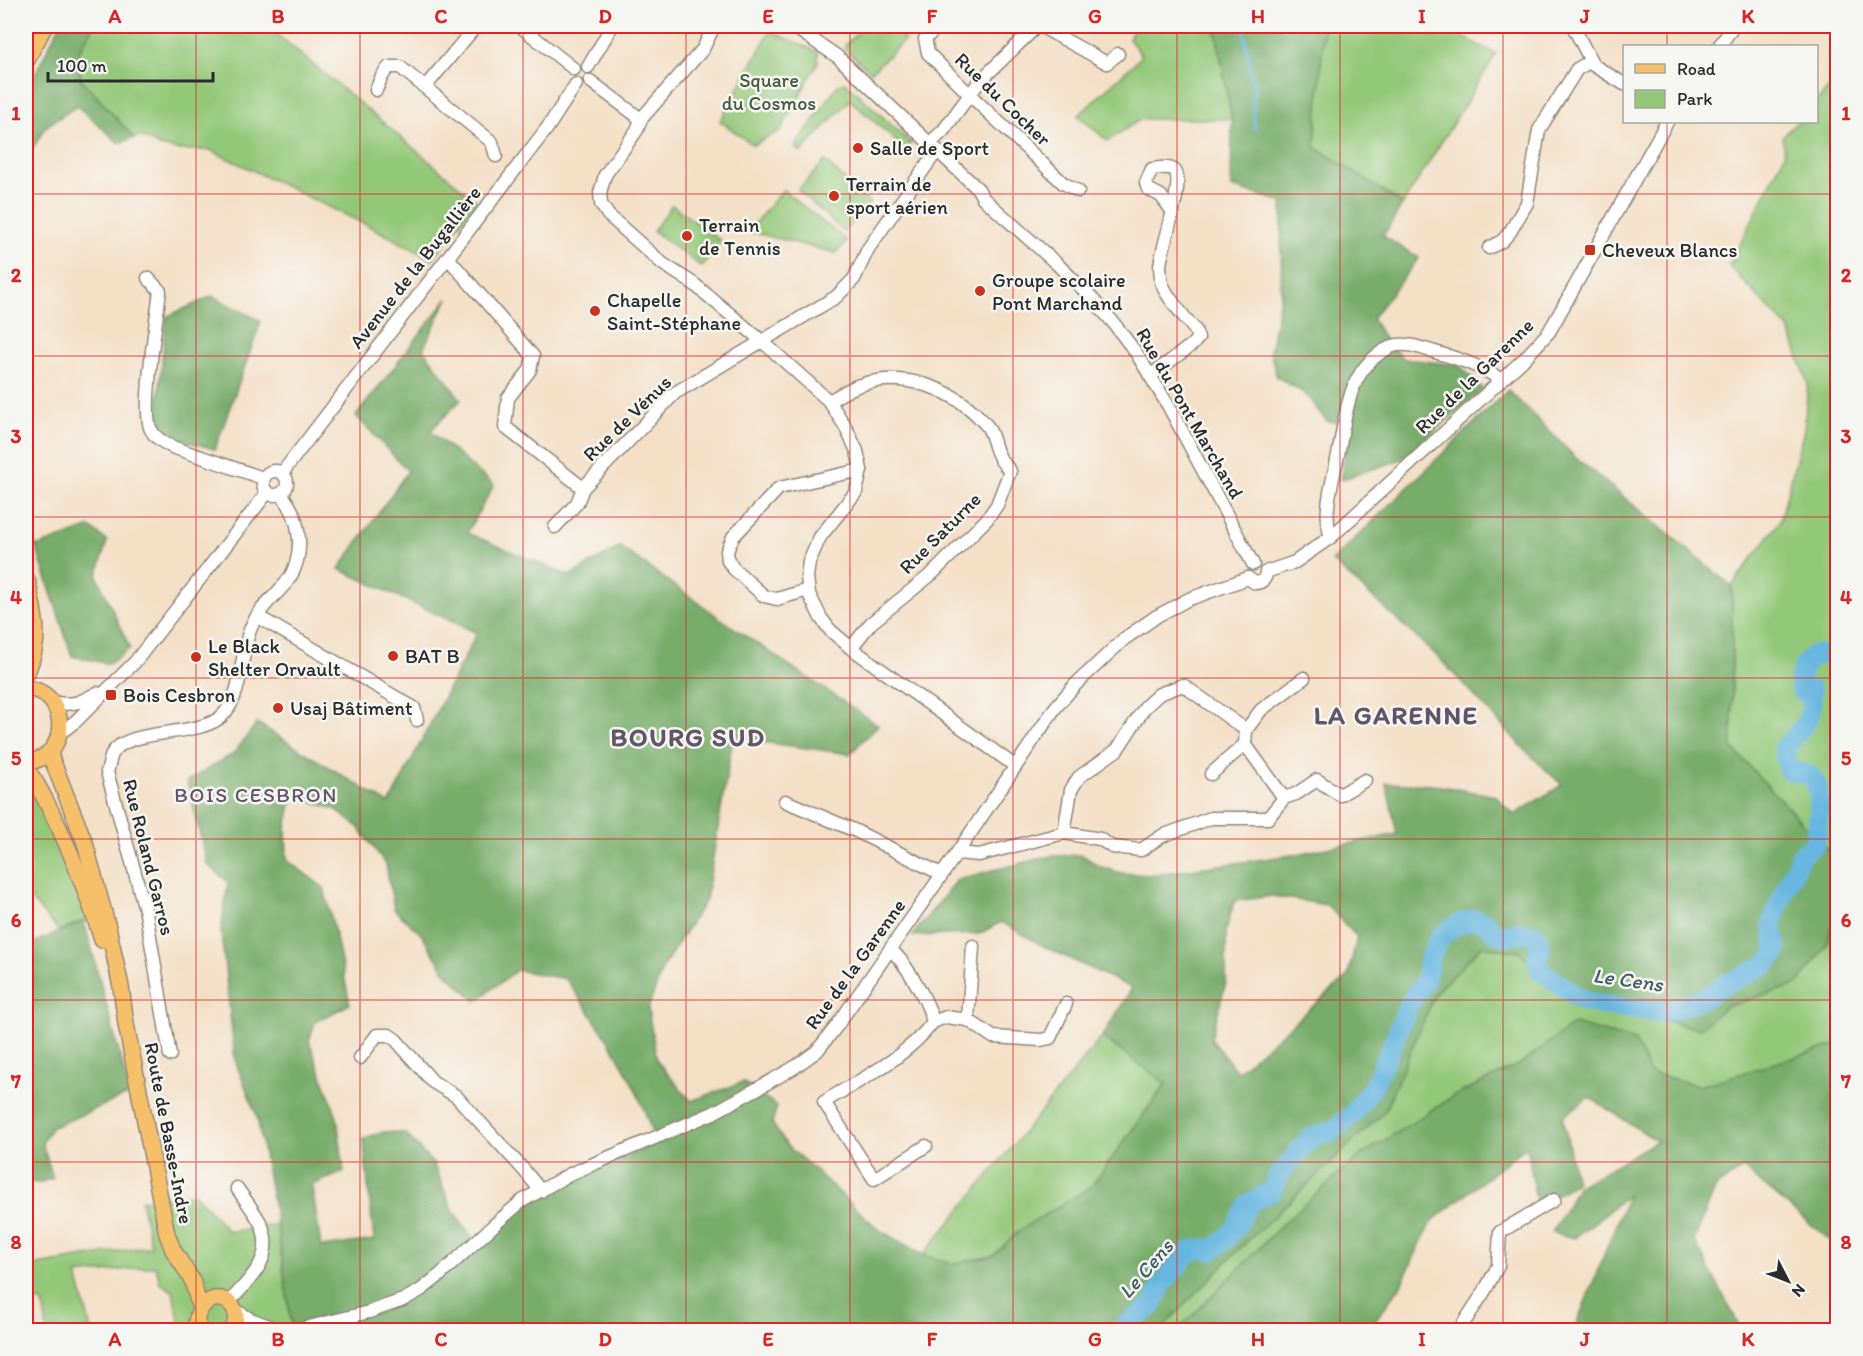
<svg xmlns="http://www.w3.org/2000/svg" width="1863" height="1356" font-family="Itim,sans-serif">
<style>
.green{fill:#94c879;stroke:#607a52;stroke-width:1.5}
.forest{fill:#77ac69;stroke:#516c4a;stroke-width:1.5;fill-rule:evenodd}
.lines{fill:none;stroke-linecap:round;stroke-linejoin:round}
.stream{stroke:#66b6e0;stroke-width:3}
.river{stroke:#66b6e0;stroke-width:20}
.minor-casing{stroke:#908679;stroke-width:15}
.major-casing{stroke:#908679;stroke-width:18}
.highway-casing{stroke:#908679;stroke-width:21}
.minor{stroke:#fff;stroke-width:12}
.major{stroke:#f6c06b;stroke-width:15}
.highway{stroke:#f6c06b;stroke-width:18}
.grid{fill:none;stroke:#d62828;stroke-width:1.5;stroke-opacity:0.55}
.poi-dot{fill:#c8321e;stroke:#f6f6f2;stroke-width:2}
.labels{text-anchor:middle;stroke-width:5;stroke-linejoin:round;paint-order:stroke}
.park-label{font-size:20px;fill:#4a5a42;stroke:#f6f6f2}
.street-label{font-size:20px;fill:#2b2b2b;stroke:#f6f6f2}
.poi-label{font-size:20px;fill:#2b2b2b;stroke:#f6f6f2;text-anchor:start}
.neighbourhood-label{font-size:21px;letter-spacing:1.5px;fill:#635569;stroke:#f6f6f2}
.water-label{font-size:21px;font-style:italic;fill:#405c6a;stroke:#f6f6f2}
.district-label{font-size:26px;font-weight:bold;letter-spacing:1.5px;fill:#635569;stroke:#f6f6f2}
.neatline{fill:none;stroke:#d62828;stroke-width:2}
.grid-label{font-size:20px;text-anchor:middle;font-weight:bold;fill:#d62828}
</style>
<rect width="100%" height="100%" fill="#f6f6f2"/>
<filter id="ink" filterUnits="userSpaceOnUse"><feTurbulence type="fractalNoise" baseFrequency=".0167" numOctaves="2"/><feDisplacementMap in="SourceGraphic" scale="12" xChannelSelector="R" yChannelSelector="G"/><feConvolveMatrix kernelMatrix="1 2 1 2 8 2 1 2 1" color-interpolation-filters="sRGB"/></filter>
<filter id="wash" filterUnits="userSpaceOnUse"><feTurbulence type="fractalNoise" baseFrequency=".008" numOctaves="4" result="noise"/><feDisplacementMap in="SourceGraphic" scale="24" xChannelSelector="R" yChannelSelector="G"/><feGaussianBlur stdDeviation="1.35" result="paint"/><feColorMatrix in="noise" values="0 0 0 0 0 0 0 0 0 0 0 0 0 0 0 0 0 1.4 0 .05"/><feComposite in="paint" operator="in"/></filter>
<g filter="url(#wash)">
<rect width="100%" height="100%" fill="#f4e0c7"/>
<g class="green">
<path d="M93,26H267L477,201L432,259L375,229L210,150H178L160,146L140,136L134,138L80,78L79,52Z"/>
<path d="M864,26H891L905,40L871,72L845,49V45Z"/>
<path d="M1135,26H1215L1232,119H1141L1108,141L1078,116L1142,56L1129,39Z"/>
<path d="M1324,26H1447L1446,28L1496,54L1403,204L1315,147Z"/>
<path d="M770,31L818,52V62L780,131L753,145L720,121Z"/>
<path d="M1837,79V860L1732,748V586L1780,521L1804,430L1808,384L1789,329L1729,266L1785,154L1782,137L1797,122H1816L1817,101Z"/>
<path d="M845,82L911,143L905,149L850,100L801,152L795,147L837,86Z"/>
<path d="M825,161L870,203L844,232L798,190Z"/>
<path d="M783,190L847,241L836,253L748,231Z"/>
<path d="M672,205L721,241L702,267L653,231Z"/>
<path d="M26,778L52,826L70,864L87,919L59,931L26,894Z"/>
<path d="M1837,902L1838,1042L1835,1045L1700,1086L1650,1073L1574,1024L1522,1063L1452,1097L1287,1220L1178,1330H1160L1234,1254L1384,1112L1436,992L1482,946L1519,952L1565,996L1699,1029L1727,1006L1797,985L1828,943Z"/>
<path d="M1102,1037L1166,1083L1091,1187L1020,1230L993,1256L952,1264L923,1255Z"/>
<path d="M195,1194L229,1232L277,1224L292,1330H181L173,1291L160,1283L156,1266L77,1275L91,1330H47L43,1302L26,1301V1267L151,1246L141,1201Z"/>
</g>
<g class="forest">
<path d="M59,26H93L79,52L80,78L134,138L119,143L77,106L45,127L26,161V92Z"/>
<path d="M1215,26H1324L1315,147L1403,204L1383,236L1419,258L1372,318L1386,342L1404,359L1459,365L1483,389L1402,459L1341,480L1349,424L1327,421L1304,393L1277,377L1270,352L1281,293L1282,202L1231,187L1232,119Z"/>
<path d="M212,296L261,321L215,449L167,436L161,427L157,415L166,317Z"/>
<path d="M448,298L423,349L461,400L430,431L494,485L467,533L570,576L620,547L734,628L878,725L850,754L733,738L706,899L663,967L648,1009L657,1061L691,1101L743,1082L777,1106L772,1123L787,1146L813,1168L878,1229L923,1255L952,1264L993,1256L1020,1230L1091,1187L1166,1084L1102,1037L1132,988L1047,948L1001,922L979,934L912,936L958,879L1050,856L1082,855L1099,866L1121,873L1149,875L1292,855L1397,834L1386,783L1435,785L1496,796L1514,815L1562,785L1528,753L1438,657L1332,561L1508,390L1575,457L1732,586V748L1837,860V902L1828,943L1797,985L1727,1006L1699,1029L1565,996L1519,952L1482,946L1436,992L1384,1112L1234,1254L1160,1330H292L277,1224L257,1117L235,1060L221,932L228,882L207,864L187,781L233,754L257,723L389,804L477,633L339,569L408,471L356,416ZM293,796L335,809L358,827L386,864L394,909L422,935L446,973L476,1001L517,970L566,979C602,1029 640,1083 655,1144L543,1192L477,1244L452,1209L434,1165L405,1133L384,1132L363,1138L374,1240L321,1247L312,1185L344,1172L337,1117L309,1041L315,1022L350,1004L335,933L324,888L287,860L286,827ZM1272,896L1327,905L1357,937L1348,976L1237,1072L1211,1039L1226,982V931L1234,901Z"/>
<path d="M26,512L36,547L90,527L107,541L97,576L130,648L109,664L72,656L36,547L26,551Z"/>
<path d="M84,921L130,1094L51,1128L42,1143L53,1178L38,1183L26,1181V946Z"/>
<path d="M1574,1024L1635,1041L1650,1073L1700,1086L1835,1045L1837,1047V1246L1743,1168L1716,1187L1694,1240L1738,1323L1739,1330H1574L1628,1195L1575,1238L1552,1233L1577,1187L1657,1141L1589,1097L1563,1117L1576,1183L1537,1206L1527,1146L1431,1222L1401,1285L1368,1330H1178L1287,1220L1357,1158L1452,1097L1522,1063Z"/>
</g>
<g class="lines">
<path class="stream" d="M1243,26L1254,92L1253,113L1255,129"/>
<path class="river" d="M1120,1330L1152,1306L1163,1283L1190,1251L1204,1248L1211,1251L1223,1242L1235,1229L1249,1203L1272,1191L1278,1176L1311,1137L1334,1131L1354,1112L1373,1087L1400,1027L1409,1004L1425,981L1430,957L1441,936L1456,925L1474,919L1486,923L1493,931L1504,936L1520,932L1536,935L1540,945L1537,961L1541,971L1584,1001L1601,1005L1665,1012L1702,999L1726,984L1766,965L1777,952L1772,924L1779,904L1801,855L1815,844C1817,826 1826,791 1811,777C1806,773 1795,772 1788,770L1784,748C1803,727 1815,719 1811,690L1802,691C1796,677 1803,666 1813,655L1830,654L1838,657"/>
</g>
</g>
<g filter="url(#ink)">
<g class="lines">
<defs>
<g id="minor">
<path d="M520,26L574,69"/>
<path d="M789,26L800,31L838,57L978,189L983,198L1057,264L1087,293L1112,321L1137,354L1169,407L1253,564"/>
<path d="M938,26L925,39L928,53L969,94L1063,183L1078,191"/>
<path d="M1040,26L1107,63L1118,54"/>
<path d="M1573,26L1593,65L1624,84"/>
<path d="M1719,46L1734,26"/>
<path d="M588,67L612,26"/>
<path d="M590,81L641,119L637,130L605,175L600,193L601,204L608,215L663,264L694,284L763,342L829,401L845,426L857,451L861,470L856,492L820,537L809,562L807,577L809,594L821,618L830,630L851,648L1015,766"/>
<path d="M425,87L476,26"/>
<path d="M376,90L382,76L389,67H400L492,142L496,156"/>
<path d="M641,119L703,49L714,26"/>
<path d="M930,143L943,131L980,81L1037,26"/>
<path d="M1489,248L1502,241L1510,232L1527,203L1539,130L1577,69L1591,61"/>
<path d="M448,258L533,356L530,370L508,398L505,427L583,488"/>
<path d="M148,278L160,291C157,315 141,413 151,430C155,438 164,443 172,447L263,478"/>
<path d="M1150,376L1193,344L1198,338L1195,330C1185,317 1164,295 1161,280C1161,276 1160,270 1160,266C1161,248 1185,184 1175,171C1170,166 1159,168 1152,169L1146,183L1148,189L1161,196L1173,212"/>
<path d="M829,401C838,396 847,390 857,386C903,369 957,389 987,426C993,434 994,447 999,456C1001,462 1006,466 1010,471L997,505L987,519L933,573L871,623L851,648"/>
<circle cx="275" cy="483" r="12"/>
<path d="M282,473L548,127L576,84"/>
<path d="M555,527L577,503L583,488L675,393L836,297L854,279L868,249L931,159L938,151"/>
<path d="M1331,537C1322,512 1333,481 1338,455C1346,417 1347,371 1385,350C1387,349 1390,347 1393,346C1407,342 1424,349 1438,353C1460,359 1483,367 1501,380"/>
<path d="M1248,578L1255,583C1262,583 1266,579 1266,572L1295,562L1331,537L1523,360L1549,332L1667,122"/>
<path d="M808,590L777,599L764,596L734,569L728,561L727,551L733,537L779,488L861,470"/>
<path d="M257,616L414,708L417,720"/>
<path d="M52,702C71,706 80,703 97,693"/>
<path d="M1246,730L1245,744L1284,798"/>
<path d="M1246,730L1261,710L1304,678"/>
<path d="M60,733L76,721L135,662L267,493"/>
<path d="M1211,774L1245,744"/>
<path d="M1284,798L1296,794L1317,780L1340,795L1365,780"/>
<path d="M785,801L856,831L941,874"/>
<path d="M1064,833L1071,790L1079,777L1117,750L1145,707L1159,694L1183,685L1246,730"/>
<path d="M957,853L979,855L1064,833L1100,839L1112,847L1141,850L1162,836L1211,818H1268L1284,798"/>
<path d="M891,950C907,964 928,1001 933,1022C906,1058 861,1079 824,1102L874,1179L926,1146"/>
<path d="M968,1020L973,946"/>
<path d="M933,1022L946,1017L968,1020L993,1037L1041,1040L1050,1038L1066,1004"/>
<path d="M170,1055L146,913L107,772C109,766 110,759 112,754C126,727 199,738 222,716C243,696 240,655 250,630C257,610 273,598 286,583C306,557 302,518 281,494"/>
<path d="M360,1058L377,1035H389L396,1040L433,1082L456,1096L523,1169L541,1191"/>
<path d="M229,1302C249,1280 276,1258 261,1224C255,1212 245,1200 237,1188"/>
<path d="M235,1310L250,1319L269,1326"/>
<path d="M240,1330H297L369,1312L403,1300L421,1290L440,1275L494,1225L522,1201L570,1174L713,1113L762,1086L795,1067L817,1051L836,1027L957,853L1055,708L1076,684L1124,639L1157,616L1189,599L1248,578"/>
<path d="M1459,1330L1484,1292L1498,1266L1500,1232L1554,1200"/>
</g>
<g id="major">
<path d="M26,688C70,692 72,759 26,762"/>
<path d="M49,752L85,843L109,931L121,987L126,1024L167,1234L173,1250L192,1280L200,1308"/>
<path d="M26,769C37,781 44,798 52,813C73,855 88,896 102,940"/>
<path d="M201,1330L196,1322C203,1282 250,1300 232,1330"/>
</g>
<g id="highway">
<path d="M26,59L43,26"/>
<path d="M26,581C33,617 41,635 26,671"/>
</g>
</defs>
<use href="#minor" class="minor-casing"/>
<use href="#major" class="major-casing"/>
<use href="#highway" class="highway-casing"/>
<use href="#minor" class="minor"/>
<use href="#major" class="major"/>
<use href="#highway" class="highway"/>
</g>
</g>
<path class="grid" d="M196,26V1330M360,26V1330M523,26V1330M686,26V1330M850,26V1330M1013,26V1330M1177,26V1330M1340,26V1330M1503,26V1330M1667,26V46M1667,122V1330M26,194H1838M26,356H1838M26,517H1838M26,678H1838M26,839H1838M26,1000H1838M26,1162H1838"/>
<g class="poi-dot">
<circle cx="858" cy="148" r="6"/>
<circle cx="834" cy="196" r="6"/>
<circle cx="687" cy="236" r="6"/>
<rect x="1584" y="244" width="12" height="12" rx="3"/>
<circle cx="980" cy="291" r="6"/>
<circle cx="595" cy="311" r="6"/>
<circle cx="393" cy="656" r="6"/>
<circle cx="196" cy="657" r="6"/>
<rect x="105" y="689" width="12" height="12" rx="3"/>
<circle cx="278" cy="708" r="6"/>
</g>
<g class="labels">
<g class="park-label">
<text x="769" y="87">Square<tspan x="769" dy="23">du Cosmos</tspan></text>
</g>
<g class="street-label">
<text transform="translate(1003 99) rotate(44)" y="7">Rue du Cocher</text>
<text transform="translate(415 267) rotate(-52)" y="7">Avenue de la Bugallière</text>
<text transform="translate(1474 376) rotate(-44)" y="7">Rue de la Garenne</text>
<text transform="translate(1190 413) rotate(60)" y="7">Rue du Pont Marchand</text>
<text transform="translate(627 418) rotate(-44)" y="7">Rue de Vénus</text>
<text transform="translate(940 533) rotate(-45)" y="7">Rue Saturne</text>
<text transform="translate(149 857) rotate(76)" y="7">Rue Roland Garros</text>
<text transform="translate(855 964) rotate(-54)" y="7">Rue de la Garenne</text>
<text transform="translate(169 1133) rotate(79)" y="7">Route de Basse-Indre</text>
</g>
<g class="poi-label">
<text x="870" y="155">Salle de Sport</text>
<text x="846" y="191">Terrain de<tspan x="846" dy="23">sport aérien</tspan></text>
<text x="699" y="232">Terrain<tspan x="699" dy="23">de Tennis</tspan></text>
<text x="1602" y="257">Cheveux Blancs</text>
<text x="992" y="287">Groupe scolaire<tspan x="992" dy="23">Pont Marchand</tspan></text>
<text x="607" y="307">Chapelle<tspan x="607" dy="23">Saint-Stéphane</tspan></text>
<text x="208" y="653">Le Black<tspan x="208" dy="23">Shelter Orvault</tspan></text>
<text x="405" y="663">BAT B</text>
<text x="123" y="702">Bois Cesbron</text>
<text x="290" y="715">Usaj Bâtiment</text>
</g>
<g class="neighbourhood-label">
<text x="256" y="802">BOIS CESBRON</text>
</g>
<g class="water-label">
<text transform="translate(1628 980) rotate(8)" y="7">Le Cens</text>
<text transform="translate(1146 1269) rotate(-49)" y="7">Le Cens</text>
</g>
<g class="district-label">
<text x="1396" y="724">LA GARENNE</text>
<text x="688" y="746">BOURG SUD</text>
</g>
</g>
<rect width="1863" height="1356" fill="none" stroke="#f6f6f2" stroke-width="66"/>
<rect x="1623" y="45" width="195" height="78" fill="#f6f6f2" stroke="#a5a5a2" stroke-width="1.5"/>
<rect x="1635" y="64" width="30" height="9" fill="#f6c06b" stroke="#a5a5a2" stroke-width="1.5"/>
<text x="1677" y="75" font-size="18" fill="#2b2b2b">Road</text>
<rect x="1635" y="90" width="30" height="18" fill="#94c879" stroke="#a5a5a2" stroke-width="1.5"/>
<text x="1677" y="105" font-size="18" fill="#2b2b2b">Park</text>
<g transform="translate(1788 1281) rotate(132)" stroke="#f6f6f2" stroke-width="4.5" paint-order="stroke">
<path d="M0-4.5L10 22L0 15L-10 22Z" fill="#2b2b2b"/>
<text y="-9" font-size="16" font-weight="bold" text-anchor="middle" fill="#2b2b2b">N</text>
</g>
<path d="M48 72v9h165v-9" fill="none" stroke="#2b2b2b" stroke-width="3"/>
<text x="57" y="72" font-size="18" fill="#2b2b2b" stroke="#f6f6f2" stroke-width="4.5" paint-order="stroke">100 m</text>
<rect x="33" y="33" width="1797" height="1290" class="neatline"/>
<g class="grid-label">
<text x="115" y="23">A</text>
<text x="278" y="23">B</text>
<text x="441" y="23">C</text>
<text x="605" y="23">D</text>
<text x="768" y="23">E</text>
<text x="932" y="23">F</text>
<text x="1095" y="23">G</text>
<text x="1258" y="23">H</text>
<text x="1422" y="23">I</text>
<text x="1585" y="23">J</text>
<text x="1748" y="23">K</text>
<text x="16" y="120">1</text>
<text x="1846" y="120">1</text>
<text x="16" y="282">2</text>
<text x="1846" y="282">2</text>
<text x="16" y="443">3</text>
<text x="1846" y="443">3</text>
<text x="16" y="604">4</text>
<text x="1846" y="604">4</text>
<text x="16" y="765">5</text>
<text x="1846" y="765">5</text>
<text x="16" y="927">6</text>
<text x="1846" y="927">6</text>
<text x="16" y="1088">7</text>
<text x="1846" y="1088">7</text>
<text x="16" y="1249">8</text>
<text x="1846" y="1249">8</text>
<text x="115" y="1346">A</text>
<text x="278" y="1346">B</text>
<text x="441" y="1346">C</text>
<text x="605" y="1346">D</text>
<text x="768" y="1346">E</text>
<text x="932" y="1346">F</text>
<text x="1095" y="1346">G</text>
<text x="1258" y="1346">H</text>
<text x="1422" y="1346">I</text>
<text x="1585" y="1346">J</text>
<text x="1748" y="1346">K</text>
</g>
</svg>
